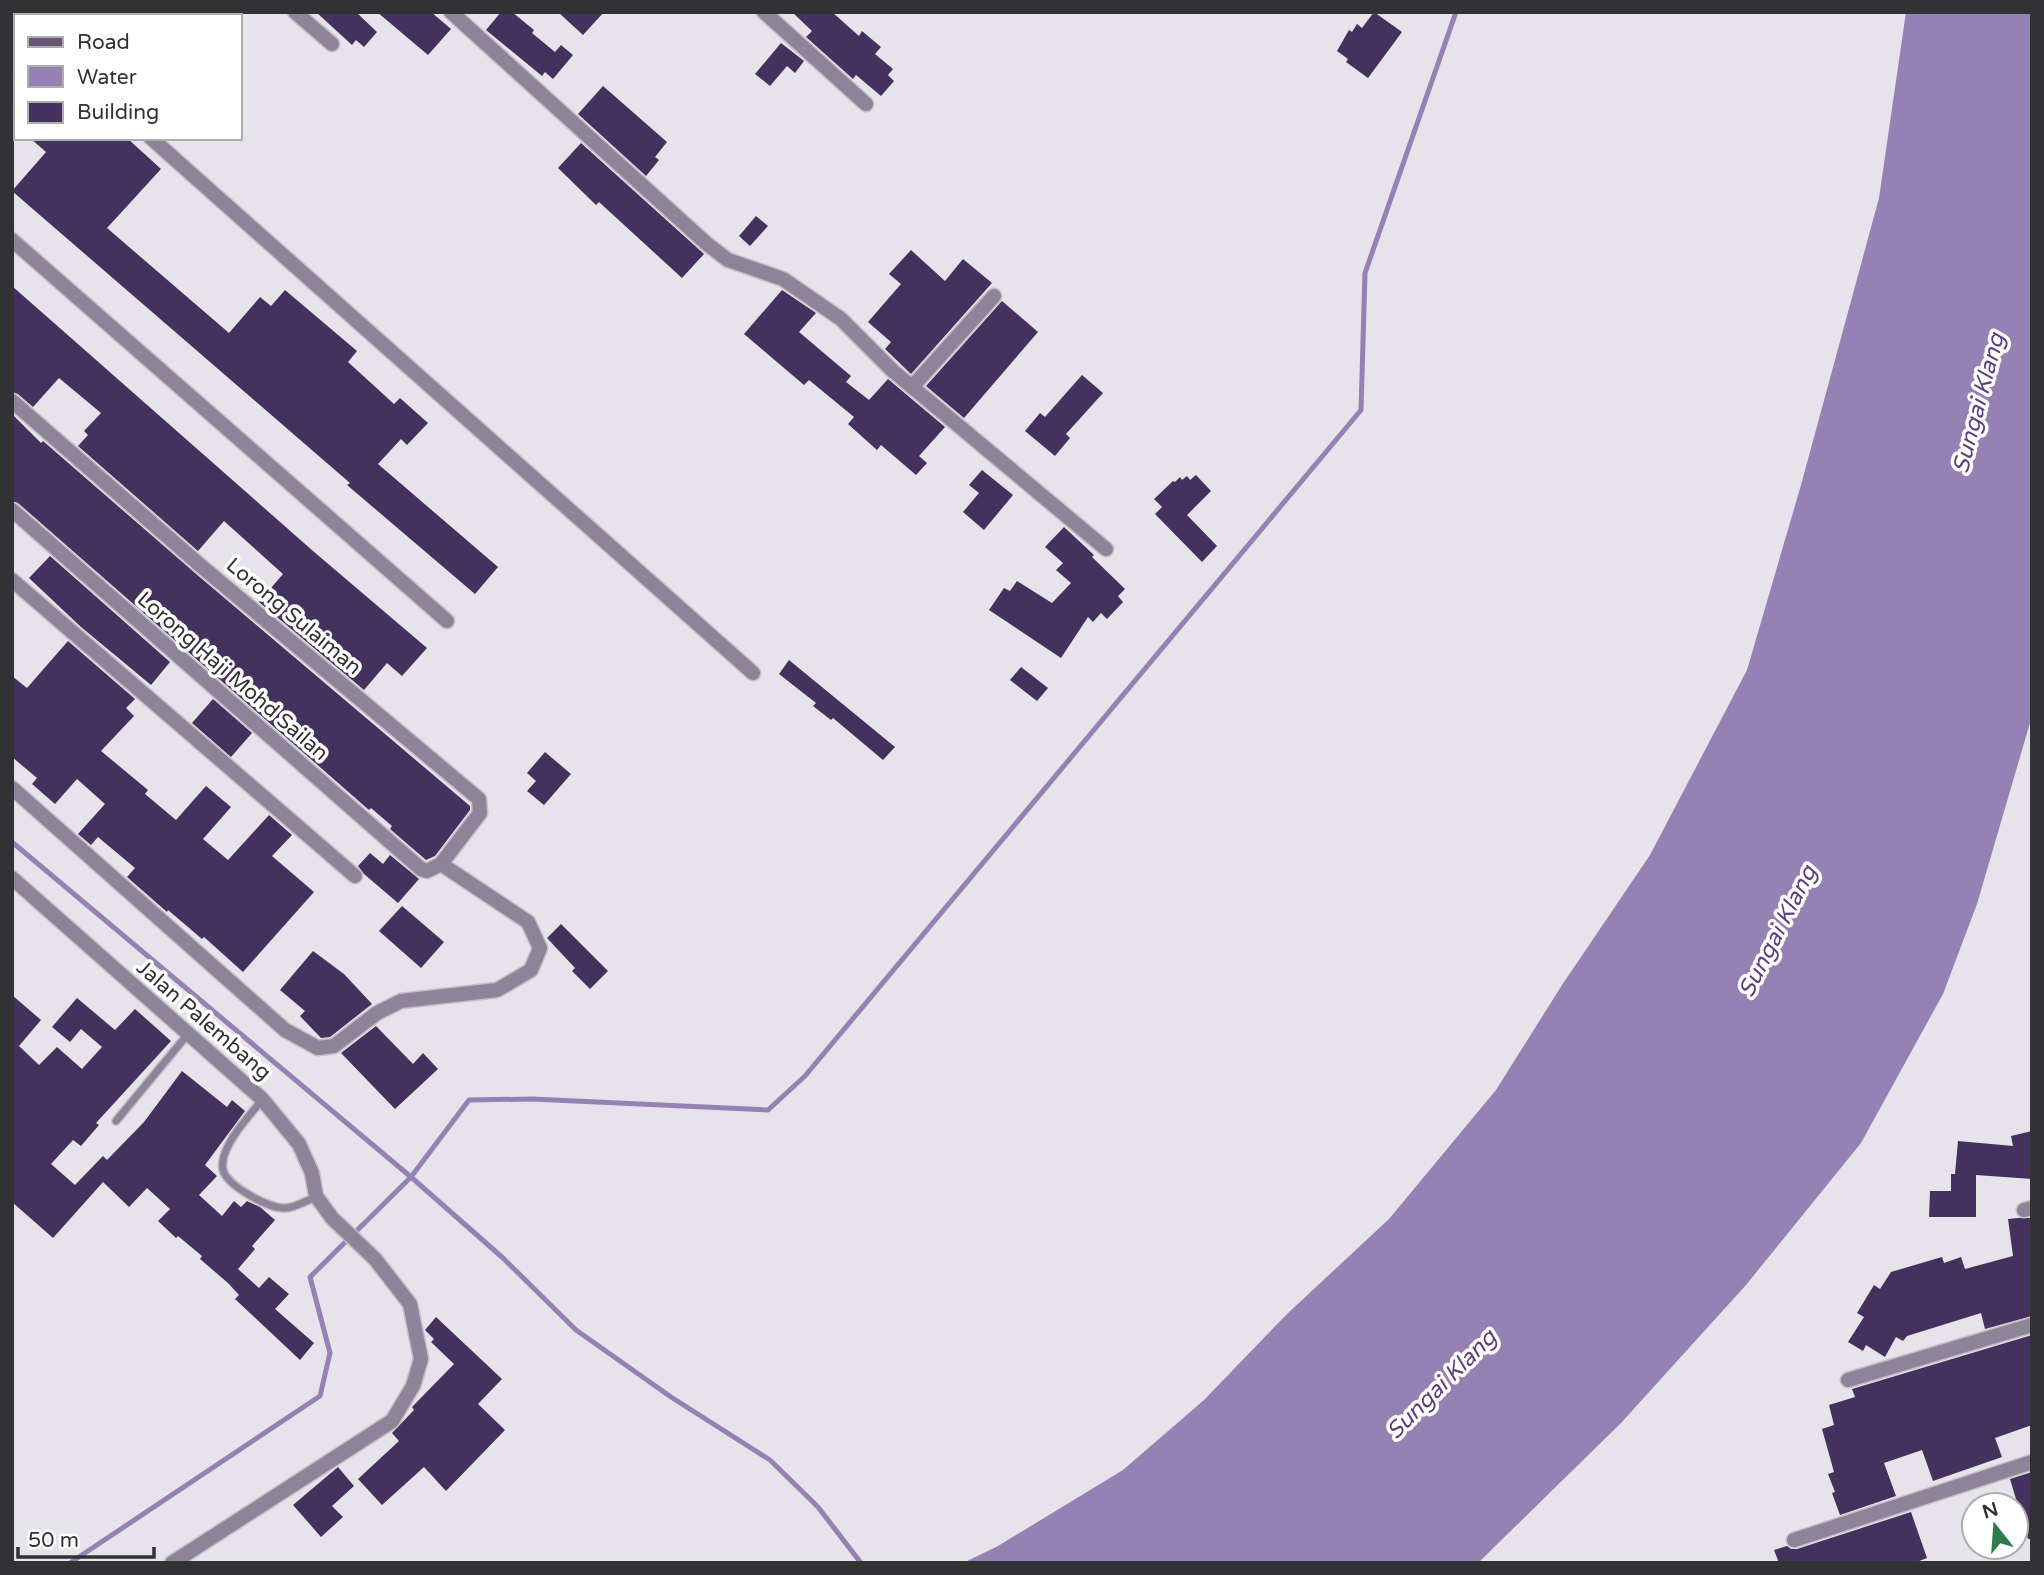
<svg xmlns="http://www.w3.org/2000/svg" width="2044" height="1575" font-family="'Varela Round',sans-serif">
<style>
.water{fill:#9581b3}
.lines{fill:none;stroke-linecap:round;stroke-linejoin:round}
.stream{stroke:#9581b3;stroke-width:5}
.building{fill:#45315d}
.lane-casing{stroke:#c2bfc5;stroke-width:10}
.street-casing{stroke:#c2bfc5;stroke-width:17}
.secondary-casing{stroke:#c2bfc5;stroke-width:17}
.lane{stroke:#8d849a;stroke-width:7}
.street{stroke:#8d849a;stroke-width:14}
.secondary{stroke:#645776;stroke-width:14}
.labels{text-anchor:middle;stroke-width:7;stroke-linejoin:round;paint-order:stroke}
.street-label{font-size:21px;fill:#323133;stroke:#fff}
.water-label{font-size:23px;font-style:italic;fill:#5c3f7f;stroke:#fff}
</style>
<rect width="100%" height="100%" fill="#e6e3ea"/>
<path class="water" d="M1906,12H2032V716L1977,904L1943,994L1861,1143L1746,1285L1621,1423L1478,1563H963L998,1546L1123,1470L1204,1400L1287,1314L1389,1219L1496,1090L1562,985L1650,855L1747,670L1801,485L1879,198Z"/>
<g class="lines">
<g class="stream">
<path d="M12,842L411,1177L503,1258L576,1330L671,1397L770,1460L818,1507L861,1563"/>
<path d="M70,1563L320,1396L330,1353L310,1277L411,1177L469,1100L532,1099L768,1110L805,1076L1361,410L1365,273L1456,12"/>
</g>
</g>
<g class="building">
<path d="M316,12H356L377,32L364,47L356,40L352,45Z"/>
<path d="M377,12H431L451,29L428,55Z"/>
<path d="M501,12H512L534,30L532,33L555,52L561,45L573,55L553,79L545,72L542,76L486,30Z"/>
<path d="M558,12H604L583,35Z"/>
<path d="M792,12H832L859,36L862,31L881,47L875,54L893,69L888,75L894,81L881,96L856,75L853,79L806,37L812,31Z"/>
<path d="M1374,12L1402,32L1368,78L1346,62L1348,59L1337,51L1349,30L1352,32L1357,24L1362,28Z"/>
<path d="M781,43L804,61L795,73L787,66L770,86L755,74Z"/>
<path d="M603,86L667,142L655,157L659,160L646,176L578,114Z"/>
<path d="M30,138H127L161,169L107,228L229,333L260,297L271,306L285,290L357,351L348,362L394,404L400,398L428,423L407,445L401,439L378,464L498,567L475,594L347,485L350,483L12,191L46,152Z"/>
<path d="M581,143L704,254L682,278L599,202L596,205L558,168Z"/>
<path d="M756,216L768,226L750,246L739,236Z"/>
<path d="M911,250L945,281L963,259L992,283L911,374L885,349L891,342L868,322L901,284L889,274Z"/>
<path d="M12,286L313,551L427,648L402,676L387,663L364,690L259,602L283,574L224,521L198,551L78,446L88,435L84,431L101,413L59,378L33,407L18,394L12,392Z"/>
<path d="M782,290L816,313L799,332L851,376L846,382L869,400L888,379L945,427L919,456L927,463L916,475L881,445L877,450L848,424L854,417L809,380L804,385L744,334Z"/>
<path d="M1002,301L1038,332L964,418L926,386Z"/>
<path d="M1082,375L1103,393L1066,434L1070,438L1055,456L1025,431L1040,413L1045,417Z"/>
<path d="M12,414L41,443L43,441L195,573L470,806V810L435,856L426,860L390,829L392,826L371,808L369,810L18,503L12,501Z"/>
<path d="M982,470L1013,495L984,530L963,512L979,493L969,485Z"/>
<path d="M1196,475L1211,491L1187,515L1217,546L1202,562L1155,514L1162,507L1154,499L1173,481L1175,482L1180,477L1182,480L1187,476L1190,480Z"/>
<path d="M1064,527L1094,555L1092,557L1125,589L1118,596L1123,602L1107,619L1101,613L1093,622L1088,617L1061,658L989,610L1004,588L1010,591L1017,581L1052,603L1071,583L1056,570L1063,563L1045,547Z"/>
<path d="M50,556L170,662L151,685L81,627L29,578Z"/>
<path d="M68,641L135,699L126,708L134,716L101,751L148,790L145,794L176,820L206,786L231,807L203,839L228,860L269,815L292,835L272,856L314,892L243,972L204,937L202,939L168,910L167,912L127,877L135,868L98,837L91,845L78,834L105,804L77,779L55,804L32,784L37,778L12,757V676L27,688Z"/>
<path d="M789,660L895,747L883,760L833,718L831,720L813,706L816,703L779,674Z"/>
<path d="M1021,667L1048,688L1037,701L1010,680Z"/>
<path d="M213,699L252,733L231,757L192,723Z"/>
<path d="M545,752L571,774L544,805L527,791L536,781L527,773Z"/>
<path d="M370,853L383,864L390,855L419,879L398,903L364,874L358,866Z"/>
<path d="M402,906L444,942L421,968L379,931Z"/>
<path d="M561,924L608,971L590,989L572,971L575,968L547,938Z"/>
<path d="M313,951L344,974L372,1004L330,1037L321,1038L300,1016L305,1011L280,990Z"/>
<path d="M12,995L41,1020L19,1046L39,1065L57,1047L82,1069L102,1047L81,1029L70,1042L52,1027L77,998L115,1030L135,1009L171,1041L96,1123L99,1125L81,1146L73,1140L51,1164L75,1185L103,1156L107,1160L144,1122L182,1071L227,1107L232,1100L245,1111L205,1165L217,1176L199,1195L222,1216L234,1201L241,1207L247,1201L260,1207L275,1220L252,1246L255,1249L238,1269L259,1288L269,1277L289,1294L275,1309L314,1343L300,1360L235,1299L239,1295L228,1283L200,1259L202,1256L178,1236L176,1238L158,1221L170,1209L147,1188L129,1207L103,1182L53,1238L12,1202Z"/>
<path d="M376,1026L413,1064L423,1053L438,1069L395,1109L341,1053Z"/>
<path d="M2032,1131V1179L1976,1175V1217H1929L1930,1191H1951V1174H1955L1958,1141L2013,1146L2011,1136Z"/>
<path d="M2018,1218H2032V1316L1985,1329L1981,1313L1907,1336L1903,1341L1896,1337L1885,1357L1866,1345L1863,1351L1848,1342L1864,1317L1857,1313L1874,1285L1880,1289L1891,1272L1942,1257L1944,1263L1961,1257L1965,1269L2013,1256L2008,1219Z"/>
<path d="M436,1317L502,1379L478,1404L505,1430L446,1491L424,1467L382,1505L358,1479L399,1441L392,1433L414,1410L412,1407L454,1364L431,1342L434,1339L425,1330Z"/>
<path d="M2032,1335V1425L1995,1438L2002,1457L1933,1481L1922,1450L1884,1463L1896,1496L1840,1515L1832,1493L1835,1492L1828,1474L1834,1472L1822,1429L1834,1425L1829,1405L1855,1397L1852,1389Z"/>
<path d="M338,1467L354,1486L332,1506L343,1517L321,1537L293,1505Z"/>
<path d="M2032,1472V1539H2028L2010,1479Z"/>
<path d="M1911,1512L1927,1558L1914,1563H1779L1774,1550L1787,1546L1791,1549H1797Z"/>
</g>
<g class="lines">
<defs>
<g id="lane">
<path d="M262,1100C249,1116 232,1134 225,1153C223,1157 222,1166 223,1170C227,1186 270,1209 285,1208C295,1208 307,1200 316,1197"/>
<path d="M116,1121L188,1034"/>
</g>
<g id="street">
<path d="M295,12L332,44"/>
<path d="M451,12L707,244L728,260L783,279L841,319L893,371L1106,549"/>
<path d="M764,12L866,104"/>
<path d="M151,138L753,673"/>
<path d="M12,240L447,621"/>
<path d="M912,387L994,296"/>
<path d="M12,401L201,566L479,799L480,813L441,864L427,871L421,869L12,510"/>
<path d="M12,580L355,876"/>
<path d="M12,788L285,1030L318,1048L334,1046L377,1013L401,1001L497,990L531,970L540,948L528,922L441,864"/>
<path d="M12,878L262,1099L299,1144L312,1173L316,1196L332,1218L375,1259L410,1304L421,1359L413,1386L392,1421L172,1563"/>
<path d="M2024,1210L2032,1208"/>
<path d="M1848,1380L2032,1325"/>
<path d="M1794,1540L2032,1462"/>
</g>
<g id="secondary">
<path d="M50,16L53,12"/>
<path d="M12,60L16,56"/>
</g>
</defs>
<use href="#lane" class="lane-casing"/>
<use href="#street" class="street-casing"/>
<use href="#secondary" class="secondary-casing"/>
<use href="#lane" class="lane"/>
<use href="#street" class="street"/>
<use href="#secondary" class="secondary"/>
</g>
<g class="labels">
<g class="street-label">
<text transform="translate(294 616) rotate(40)" y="7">Lorong Sulaiman</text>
<text transform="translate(233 676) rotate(41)" y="7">Lorong Haji Mohd Sailan</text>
<text transform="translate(204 1020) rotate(41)" y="7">Jalan Palembang</text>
</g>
<g class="water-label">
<text transform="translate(1978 403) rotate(-75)" y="8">Sungai Klang</text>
<text transform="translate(1777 931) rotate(-63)" y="8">Sungai Klang</text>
<text transform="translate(1441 1384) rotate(-45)" y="8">Sungai Klang</text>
</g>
</g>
<rect width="2044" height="1575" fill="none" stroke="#323133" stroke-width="28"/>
<rect x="14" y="14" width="228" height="126" fill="#ffffff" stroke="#adadad" stroke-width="2"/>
<rect x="28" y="37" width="35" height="10" fill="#645776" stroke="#adadad" stroke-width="2"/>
<text x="77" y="49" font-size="21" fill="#323133">Road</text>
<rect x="28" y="66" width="35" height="21" fill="#9581b3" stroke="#adadad" stroke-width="2"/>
<text x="77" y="84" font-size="21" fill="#323133">Water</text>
<rect x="28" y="102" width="35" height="21" fill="#45315d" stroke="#adadad" stroke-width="2"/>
<text x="77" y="119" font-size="21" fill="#323133">Building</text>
<g transform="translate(1995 1526) rotate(343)"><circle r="33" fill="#ffffff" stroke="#adadad" stroke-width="2"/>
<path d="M0-5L12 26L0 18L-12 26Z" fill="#2e7c4c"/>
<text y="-10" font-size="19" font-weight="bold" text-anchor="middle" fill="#323133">N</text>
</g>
<path d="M18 1547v10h136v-10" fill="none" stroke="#323133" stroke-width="3.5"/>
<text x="28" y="1547" font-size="21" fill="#323133" stroke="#ffffff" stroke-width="5" paint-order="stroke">50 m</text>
</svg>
